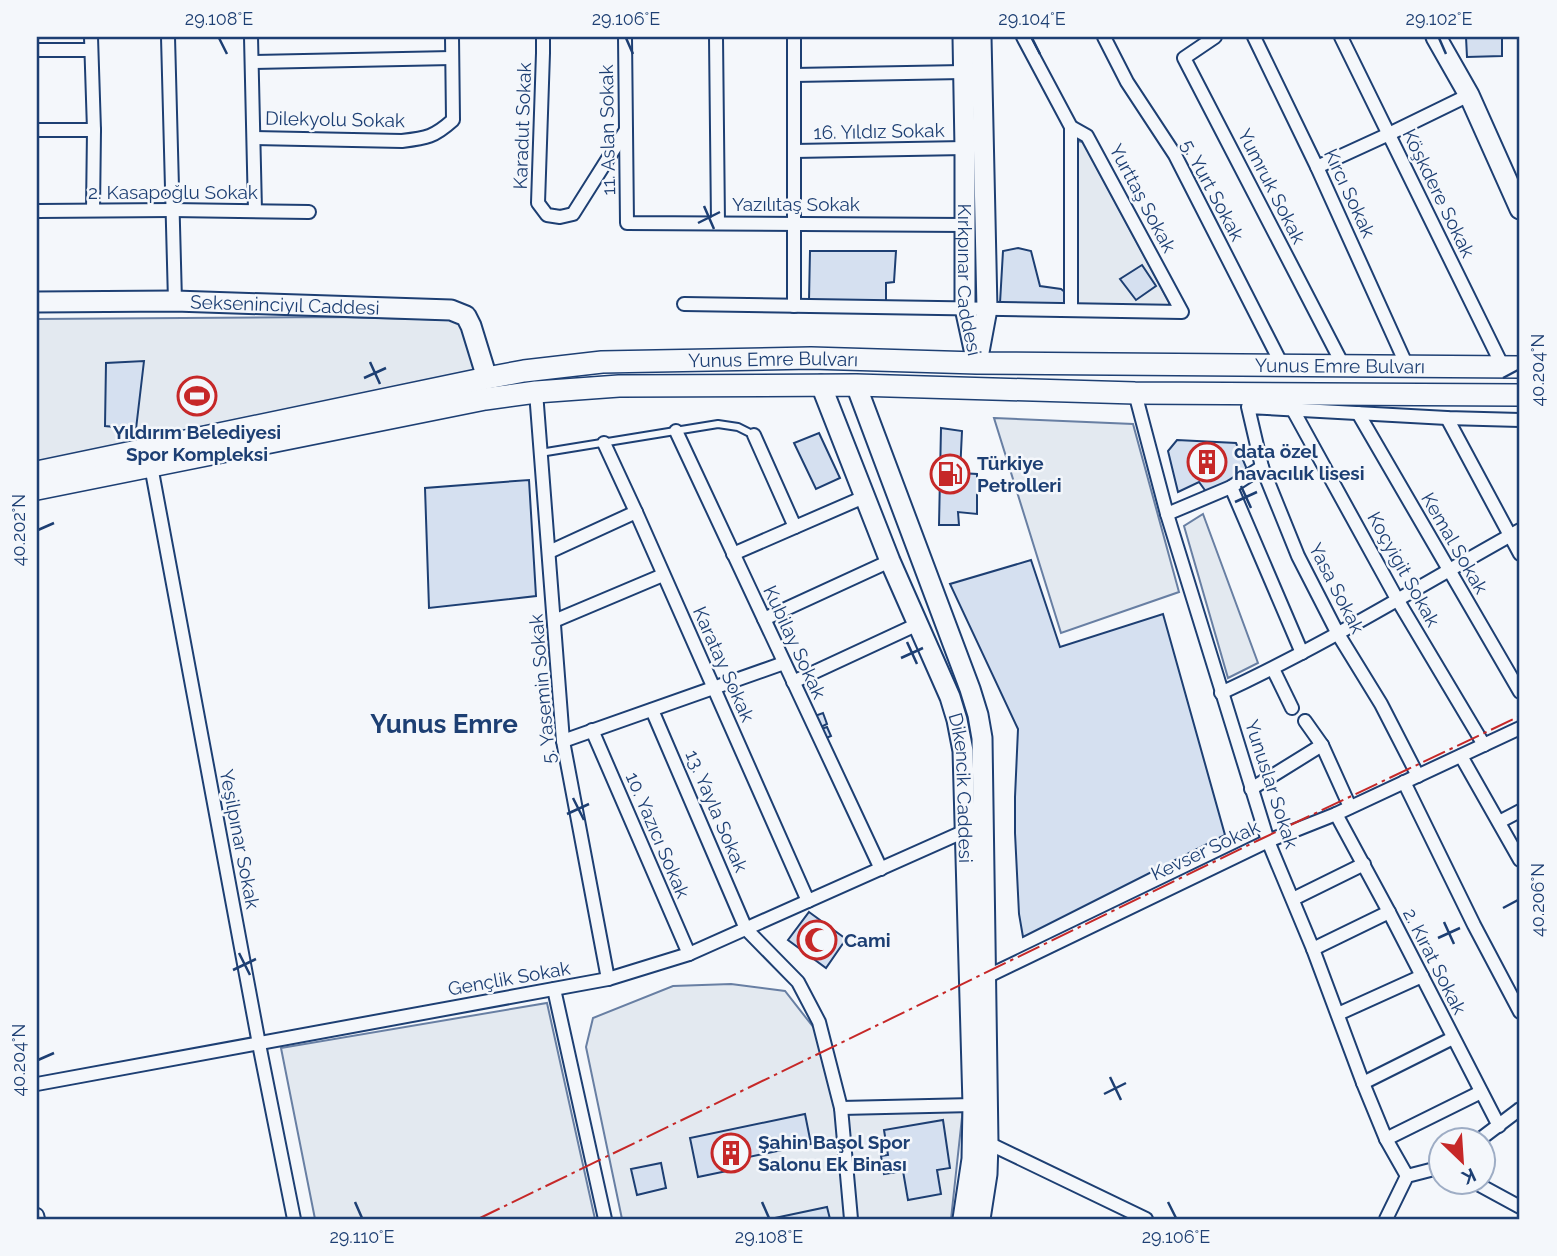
<svg xmlns="http://www.w3.org/2000/svg" width="1557" height="1256" font-family="Raleway,sans-serif">
<style>
.green{fill:#e3e9f0;stroke:#687fa3;stroke-width:2}
.building{fill:#d5e0f0;stroke:#1d3f73;stroke-width:2}
.lines{fill:none;stroke-linecap:round;stroke-linejoin:round}
.service-casing{stroke:#1d3f73;stroke-width:10}
.minor-casing{stroke:#1d3f73;stroke-width:16}
.secondary-casing{stroke:#1d3f73;stroke-width:23}
.primary-casing{stroke:#1d3f73;stroke-width:24}
.service{stroke:#f4f7fb;stroke-width:6}
.minor{stroke:#f4f7fb;stroke-width:12}
.secondary{stroke:#f4f7fb;stroke-width:19}
.primary{stroke:#f4f7fb;stroke-width:21}
.power{stroke:#c62828;stroke-width:2;stroke-dasharray:24 5 3.5 5;stroke-linecap:butt}
.ticks{fill:none;stroke:#1d3f73;stroke-width:2.5}
.labels{text-anchor:middle;stroke-width:5;stroke-linejoin:round;paint-order:stroke}
.street-label{font-size:19px;fill:#1d3f73;stroke:#f4f7fb}
.poi-label{font-size:19px;font-weight:bold;fill:#1d3f73;stroke:#f4f7fb;text-anchor:start}
.district-label{font-size:26px;font-weight:bold;fill:#1d3f73;stroke:#f4f7fb}
.neatline{fill:none;stroke:#1d3f73;stroke-width:2.5}
.ticks-label{font-size:18px;text-anchor:middle;fill:#1d3f73}
</style>
<rect width="100%" height="100%" fill="#f4f7fb"/>
<g class="green">
<path d="M1076,141L1083,142L1171,306L1076,305Z"/>
<path d="M337,317L461,320L479,371L37,462V319Z"/>
<path d="M994,418L1133,424L1179,592L1061,633Z"/>
<path d="M1203,514L1258,663L1228,678L1184,526Z"/>
<path d="M731,984L785,991L814,1028L847,1110L963,1108L951,1219H622L586,1047L593,1018L673,986Z"/>
<path d="M547,1003L595,1219H315L281,1048Z"/>
</g>
<g class="building">
<path d="M1466,37H1502V56L1467,57Z"/>
<path d="M1018,248L1031,251L1040,286L1061,289L1071,297L1064,304L1000,303L1003,251Z"/>
<path d="M810,251H896L894,282L886,283V301H809Z"/>
<path d="M1142,265L1156,286L1136,300L1120,279Z"/>
<path d="M144,361L136,429L105,426L106,363Z"/>
<path d="M941,428L962,431L960,473L977,474V514L958,512L959,525H939Z"/>
<path d="M819,433L840,478L816,489L794,443Z"/>
<path d="M1177,440L1236,443L1248,472L1207,493L1199,482L1178,492L1168,451Z"/>
<path d="M529,480L536,596L429,608L425,488Z"/>
<path d="M1031,560L1060,647L1163,614L1225,835L1023,937L1019,914L1015,833V797L1018,729L950,584Z"/>
<path d="M823,713L827,724L817,729L812,717Z"/>
<path d="M827,727L831,736L822,740L818,730Z"/>
<path d="M809,912L846,939L826,968L788,940Z"/>
<path d="M805,1114L811,1144L725,1162L727,1171L698,1177L690,1138Z"/>
<path d="M943,1120L950,1168L937,1170L941,1194L908,1200L903,1171L884,1174L881,1156L888,1155L884,1130Z"/>
<path d="M661,1163L666,1188L637,1195L631,1169Z"/>
<path d="M827,1207L830,1219H770Z"/>
</g>
<g class="lines">
<defs>
<path id="service" d="M540,453L718,424L738,427L754,435"/>
<g id="minor">
<path d="M91,37L94,130L93,210"/>
<path d="M168,37L175,301"/>
<path d="M251,37L255,211"/>
<path d="M543,37V53L538,203L547,215L560,217L573,214L626,130"/>
<path d="M625,37L627,223L965,225"/>
<path d="M716,37L718,223"/>
<path d="M1104,37L1127,82L1175,155L1282,365"/>
<path d="M1215,37L1184,58L1343,365"/>
<path d="M1254,37L1317,167L1407,366"/>
<path d="M1341,37L1503,367"/>
<path d="M37,50H91"/>
<path d="M252,62L452,58"/>
<path d="M794,75L963,72"/>
<path d="M37,130H94"/>
<path d="M254,138L402,141C427,138 434,137 453,120L452,37"/>
<path d="M794,151L965,148"/>
<path d="M1317,167L1389,134L1469,95"/>
<path d="M37,211L172,210L309,212"/>
<path d="M684,304L1182,312L1087,136L1071,127L1023,37"/>
<path d="M794,306V37"/>
<path d="M1071,310V127"/>
<path d="M536,392L563,741L608,979"/>
<path d="M1135,393L1167,514L1268,841L1313,949L1363,1083L1386,1139L1407,1176"/>
<path d="M1293,410L1397,599L1484,745"/>
<path d="M1358,413L1520,692"/>
<path d="M1447,418L1520,554"/>
<path d="M676,431L881,869"/>
<path d="M754,435L795,527"/>
<path d="M604,443L636,512L808,901"/>
<path d="M151,466L259,1044L294,1219"/>
<path d="M1231,487L1302,653"/>
<path d="M1167,514L1231,487L1262,467"/>
<path d="M549,552L636,512"/>
<path d="M733,554L864,497"/>
<path d="M764,619L890,561"/>
<path d="M554,621L663,575"/>
<path d="M1273,669L1292,708"/>
<path d="M793,682L918,624"/>
<path d="M1221,693C1325,645 1421,585 1520,530"/>
<path d="M652,710L746,929L798,982L819,1022L841,1108L851,1219"/>
<path d="M1305,721L1322,745L1350,807"/>
<path d="M592,730L689,954"/>
<path d="M563,741L784,663"/>
<path d="M1461,756L1520,860"/>
<path d="M1418,776L1381,704L1338,634L1298,556L1262,467L1248,407L1447,418L1520,420"/>
<path d="M1404,782L1474,925L1520,1012"/>
<path d="M1251,789L1322,745"/>
<path d="M1336,814L1389,912L1499,1126"/>
<path d="M1499,822L1520,811"/>
<path d="M1293,899L1364,864"/>
<path d="M1313,949L1389,912"/>
<path d="M986,977L1268,841L1336,814L1520,728"/>
<path d="M554,989L605,1219"/>
<path d="M1338,1014L1422,976"/>
<path d="M1363,1083L1453,1038"/>
<path d="M37,1084L608,979L689,954L965,831"/>
<path d="M841,1108L973,1105"/>
<path d="M1386,1139L1481,1092"/>
<path d="M1479,1140L1520,1109"/>
<path d="M988,1143L1146,1219"/>
<path d="M1474,1182L1520,1207"/>
<path d="M37,1215L38,1219"/>
<path d="M1386,1219L1407,1176L1442,1167"/>
</g>
<g id="secondary">
<path id="s1" d="M963,37L965,148V308L977,363"/>
<path d="M1436,37L1469,95L1520,209"/>
<path id="s2" d="M37,302L175,301L451,310L466,316L471,326L487,378"/>
<path d="M979,352L987,309L981,37"/>
<path id="s3" d="M821,385L890,561L950,697L957,720L963,751L973,1105L972,1159L963,1219"/>
<path d="M856,385L970,689L978,715L982,738L988,1143L987,1174L980,1219"/>
</g>
<g id="primary">
<path id="s4" d="M37,472L487,378L524,371L602,362L811,358L977,363L1520,367"/>
<path d="M37,489L485,399L536,392L619,386L856,385L1135,393L1520,395"/>
</g>
</defs>
<use href="#service" class="service-casing"/>
<use href="#minor" class="minor-casing"/>
<use href="#secondary" class="secondary-casing"/>
<use href="#primary" class="primary-casing"/>
<use href="#service" class="service"/>
<use href="#minor" class="minor"/>
<use href="#secondary" class="secondary"/>
<use href="#primary" class="primary"/>
<path class="power" d="M478,1219L1261,839L1520,716"/>
</g>
<path class="ticks" d="M219,38L227,54M626,38L633,54M1032,38L1040,54M1439,38L1446,54M704,206L714,229M698,223L720,212M370,362L380,384M364,378L386,368M1503,378L1518,370M1241,486L1251,508M1235,502L1257,492M38,530L54,523M907,642L917,664M901,658L923,648M573,798L584,820M567,814L589,804M1503,908L1518,900M1444,922L1454,944M1438,938L1460,928M239,953L250,975M233,970L256,959M38,1060L54,1053M1110,1077L1121,1100M1104,1094L1126,1083M355,1202L362,1218M762,1202L769,1218M1168,1202L1176,1218"/>
<defs>
<symbol id="stadium-ring" viewBox="-11 -11 22 22"><circle r="9.5" fill="#f4f7fb" stroke="#c62828" stroke-width="1.5"/><path d="M0-5a6.5 5 0 1 0 0 10a6.5 5 0 1 0 0-10ZM-3.5-1.8h7v3.6h-7Z" fill="#c62828"/></symbol>
<symbol id="building-ring" viewBox="-11 -11 22 22"><circle r="9.5" fill="#f4f7fb" stroke="#c62828" stroke-width="1.5"/><path d="M-4-6H4V6H1V3H-1V6H-4ZM-2.5-4.3h1.7v1.8h-1.7ZM.8-4.3h1.7v1.8H.8ZM-2.5-1h1.7V.8h-1.7ZM.8-1h1.7V.8H.8Z" fill="#c62828"/></symbol>
<symbol id="fuel-ring" viewBox="-11 -11 22 22"><circle r="9.5" fill="#f4f7fb" stroke="#c62828" stroke-width="1.5"/><path d="M-5.5-6h7V0h2V4h1.3V-2.5L3-4.5l.8-.8L6-3V5H2.5V1h-1V6h-7ZM-4.2-4.7v3.2H.2V-4.7Z" fill="#c62828"/></symbol>
<symbol id="mosque-ring" viewBox="-11 -11 22 22"><circle r="9.5" fill="#f4f7fb" stroke="#c62828" stroke-width="1.5"/><path d="M3.5-4.9A6 6 0 1 0 3.5 4.9A5 5 0 1 1 3.5-4.9Z" fill="#c62828"/></symbol>
</defs>
<g fill-rule="evenodd">
<use href="#stadium-ring" x="175" y="374" width="44" height="44"/>
<use href="#building-ring" x="1185" y="440" width="44" height="44"/>
<use href="#fuel-ring" x="928" y="452" width="44" height="44"/>
<use href="#mosque-ring" x="795" y="918" width="44" height="44"/>
<use href="#building-ring" x="709" y="1131" width="44" height="44"/>
</g>
<g class="labels">
<g class="street-label">
<text transform="translate(335 119) rotate(1)" y="7">Dilekyolu Sokak</text>
<text transform="translate(522 126) rotate(-88)" y="7">Karadut Sokak</text>
<text transform="translate(607 130) rotate(-91)" y="7">11. Aslan Sokak</text>
<text transform="translate(879 131) rotate(-1)" y="7">16. Yıldız Sokak</text>
<text transform="translate(1272 186) rotate(63)" y="7">Yumruk Sokak</text>
<text transform="translate(1213 190) rotate(62)" y="7">5. Yurt Sokak</text>
<text x="173" y="199">2. Kasapoğlu Sokak</text>
<text transform="translate(1350 193) rotate(65)" y="7">Kırcı Sokak</text>
<text transform="translate(1439 193) rotate(64)" y="7">Köşkdere Sokak</text>
<text transform="translate(1143 198) rotate(62)" y="7">Yurttaş Sokak</text>
<text x="796" y="211">Yazılıtaş Sokak</text>
<text dy="7" stroke="none"><textPath href="#s1" startOffset="243">Kırkpınar Caddesi</textPath></text>
<text dy="7" stroke="none"><textPath href="#s2" startOffset="248">Sekseninciyıl Caddesi</textPath></text>
<text dy="7" stroke="none"><textPath href="#s4" startOffset="747">Yunus Emre Bulvarı</textPath></text>
<text dy="7" stroke="none"><textPath href="#s4" startOffset="1314">Yunus Emre Bulvarı</textPath></text>
<text transform="translate(1455 543) rotate(60)" y="7">Kemal Sokak</text>
<text transform="translate(1404 569) rotate(61)" y="7">Koçyigit Sokak</text>
<text transform="translate(1337 588) rotate(63)" y="7">Yasa Sokak</text>
<text transform="translate(795 642) rotate(65)" y="7">Kubilay Sokak</text>
<text transform="translate(724 664) rotate(66)" y="7">Karatay Sokak</text>
<text transform="translate(542 689) rotate(-95)" y="7">5. Yasemin Sokak</text>
<text transform="translate(1272 784) rotate(72)" y="7">Yunuslar Sokak</text>
<text dy="7" stroke="none"><textPath href="#s3" startOffset="430">Dikencik Caddesi</textPath></text>
<text transform="translate(717 811) rotate(67)" y="7">13. Yayla Sokak</text>
<text transform="translate(658 835) rotate(67)" y="7">10. Yazıcı Sokak</text>
<text transform="translate(240 839) rotate(79)" y="7">Yeşilpınar Sokak</text>
<text transform="translate(1205 850) rotate(-25)" y="7">Kevser Sokak</text>
<text transform="translate(1435 961) rotate(63)" y="7">2. Kırat Sokak</text>
<text transform="translate(509 978) rotate(-10)" y="7">Gençlik Sokak</text>
</g>
<g class="poi-label">
<text x="197" y="439" text-anchor="middle">Yıldırım Belediyesi<tspan x="197" dy="22">Spor Kompleksi</tspan></text>
<text x="1234" y="458">data özel<tspan x="1234" dy="22">havacılık lisesi</tspan></text>
<text x="977" y="470">Türkiye<tspan x="977" dy="22">Petrolleri</tspan></text>
<text x="844" y="947">Cami</text>
<text x="758" y="1149">Şahin Başol Spor<tspan x="758" dy="22">Salonu Ek Binası</tspan></text>
</g>
<g class="district-label">
<text x="444" y="733">Yunus Emre</text>
</g>
</g>
<rect width="1557" height="1256" fill="none" stroke="#f4f7fb" stroke-width="77"/>
<g transform="translate(1462 1161) rotate(155)"><circle r="33" fill="#f4f7fb" stroke="#9eadc5" stroke-width="2"/>
<path d="M0-5L12 26L0 18L-12 26Z" fill="#c62828"/>
<text y="-10" font-size="19" font-weight="bold" text-anchor="middle" fill="#1d3f73">K</text>
</g>
<rect x="38" y="38" width="1480" height="1180" class="neatline"/>
<g class="ticks-label">
<text x="219" y="25">29.108°E</text>
<text x="626" y="25">29.106°E</text>
<text x="1032" y="25">29.104°E</text>
<text x="1439" y="25">29.102°E</text>
<text transform="translate(1538 370) rotate(-90)" y="6">40.204°N</text>
<text transform="translate(19 530) rotate(-90)" y="6">40.202°N</text>
<text transform="translate(1538 900) rotate(-90)" y="6">40.206°N</text>
<text transform="translate(19 1060) rotate(-90)" y="6">40.204°N</text>
<text x="362" y="1243">29.110°E</text>
<text x="769" y="1243">29.108°E</text>
<text x="1176" y="1243">29.106°E</text>
</g>
</svg>
